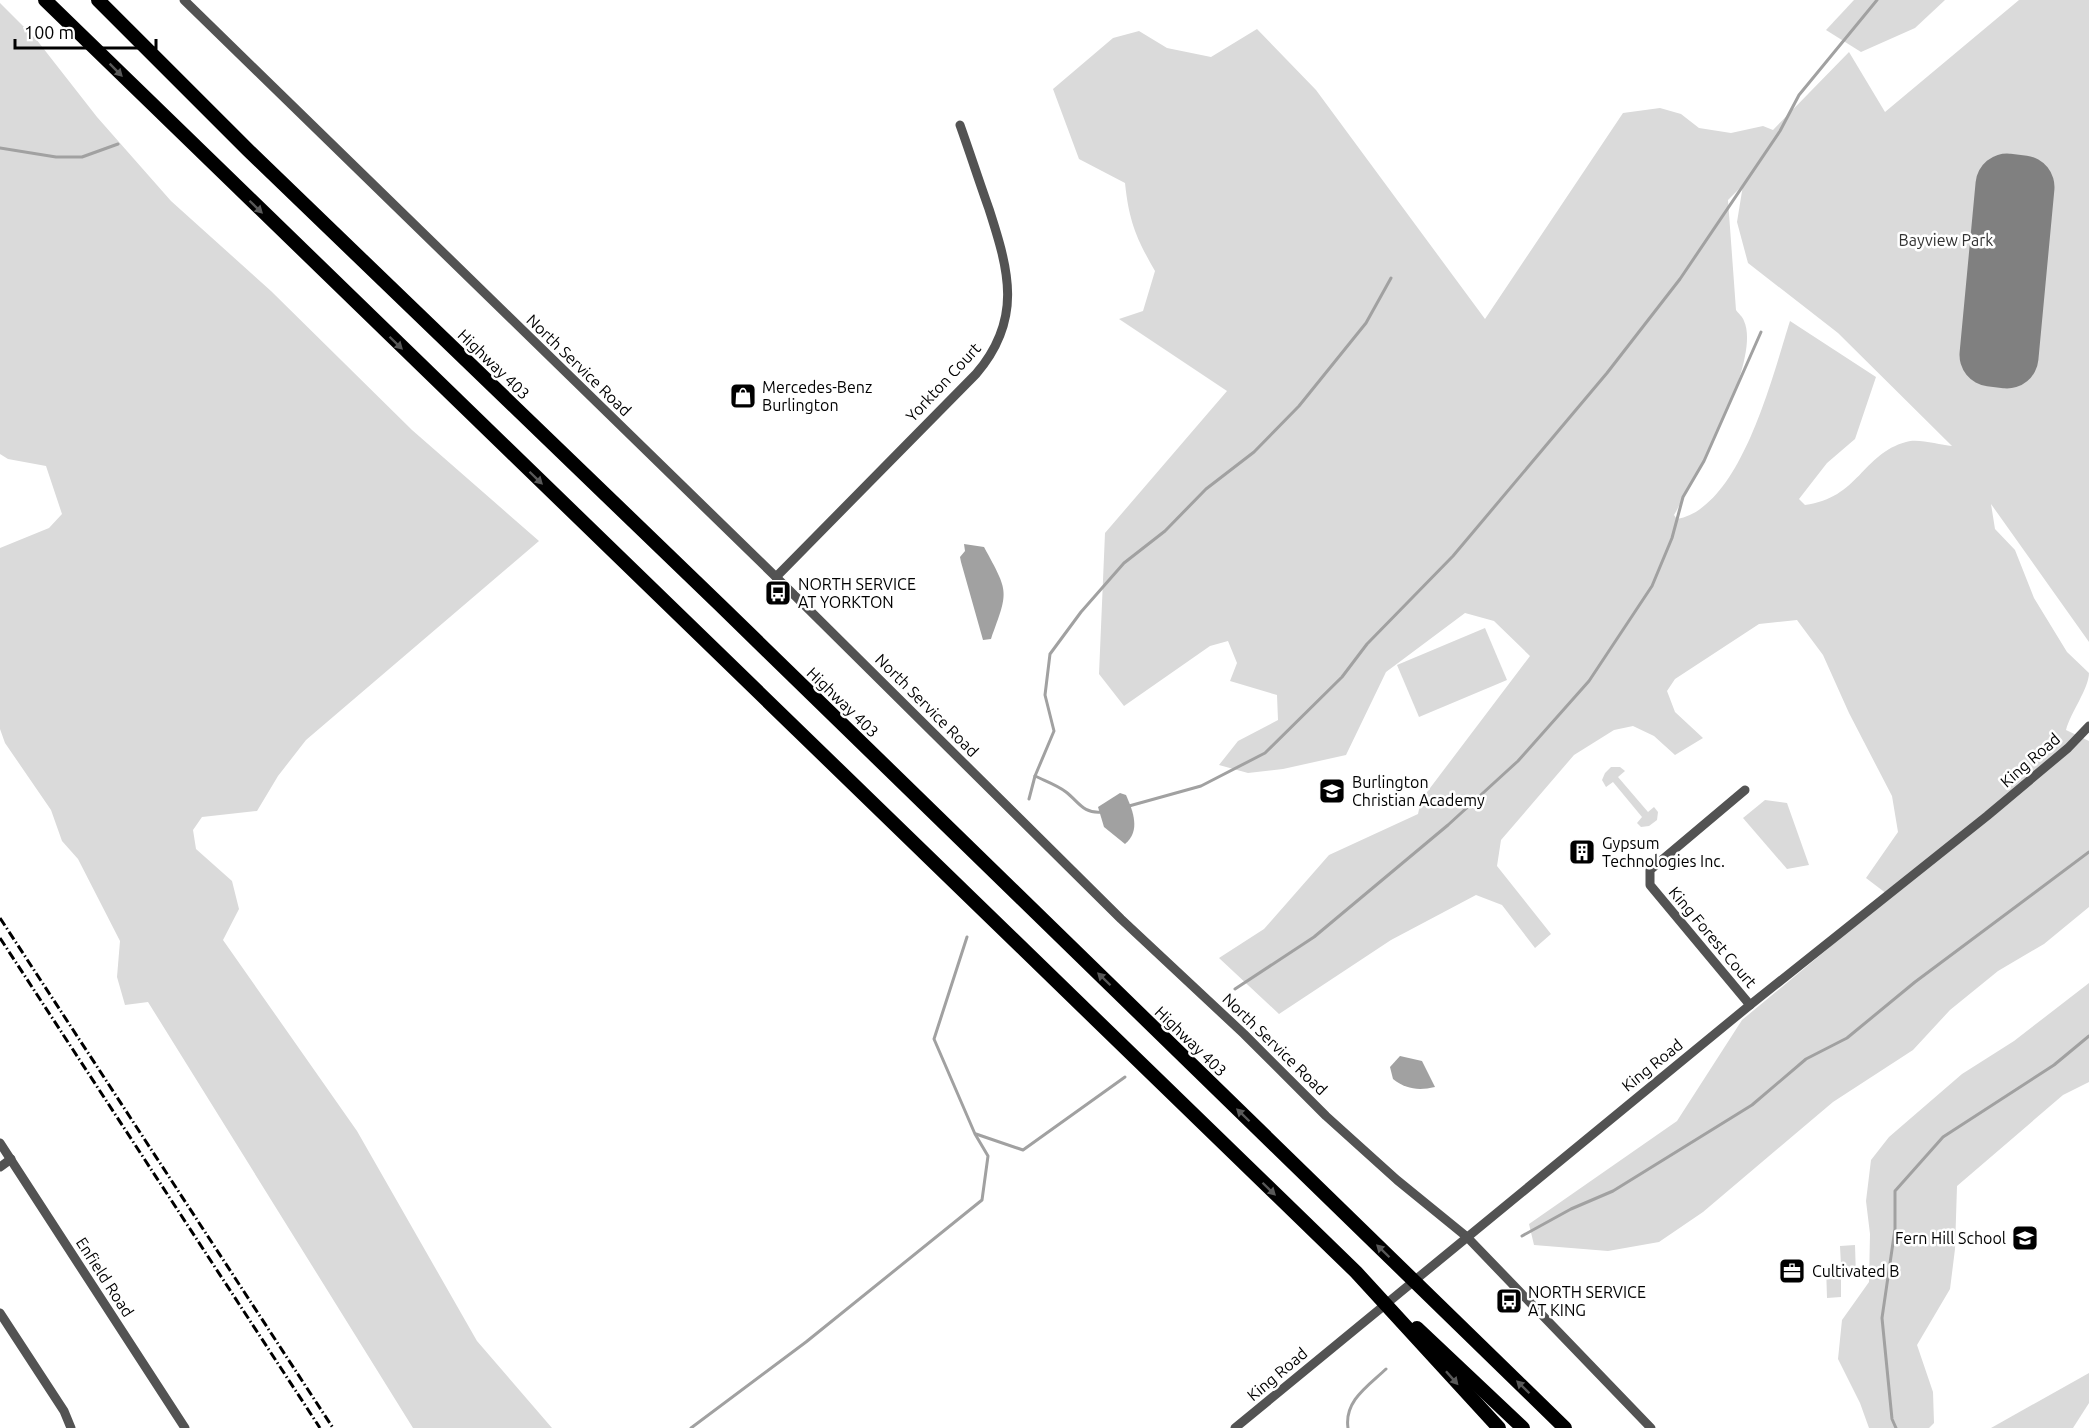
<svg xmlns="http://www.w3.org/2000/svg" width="2089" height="1428" font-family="Ubuntu,sans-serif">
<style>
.green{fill:#dadada;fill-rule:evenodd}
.water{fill:#a1a1a1}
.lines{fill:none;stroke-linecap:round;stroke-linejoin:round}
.stream{stroke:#a1a1a1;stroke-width:3}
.runway{stroke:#808080;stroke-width:63}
.minor{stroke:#535353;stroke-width:9}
.highway{stroke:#000;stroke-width:14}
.rail{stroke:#000;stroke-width:3;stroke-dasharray:9 3 1.5 3;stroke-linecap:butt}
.oneway{fill:#595959}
.labels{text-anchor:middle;stroke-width:5;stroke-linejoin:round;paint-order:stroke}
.park-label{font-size:16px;fill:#313131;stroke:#fff}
.street-label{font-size:16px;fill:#000;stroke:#fff}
.poi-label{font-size:16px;fill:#000;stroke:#fff;text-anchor:start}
</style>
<rect width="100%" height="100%" fill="#fff"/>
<g class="green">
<path d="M1854,0H1945L1915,28L1861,52L1826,30Z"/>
<path d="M2019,0H2089V642L1991,504L1995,529L2015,550L2034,598L2067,652L2089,673C2089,688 2071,712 2066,730L2089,741V907L2044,944L1998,971L1950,1010L1913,1050L1833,1102L1703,1212L1659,1242L1608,1251L1534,1245L1529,1224L1677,1121L1742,1020L1830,947L1887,894L1866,878L1898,832L1892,796L1849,713L1823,655L1797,620L1759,624L1675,679L1667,691L1675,712L1703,738L1675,755L1654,736L1633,726L1614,730L1574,755L1501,840L1497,866L1551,934L1535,948L1502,905L1476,895L1391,940L1279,1014L1219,958L1264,929L1329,855L1418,814L1421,800L1530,656L1494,621L1465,613L1386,672L1346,755L1283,769L1248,773L1219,765L1238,741L1278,720L1277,695L1230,681L1237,663L1228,641L1210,646L1124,706L1099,674L1105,533L1227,391L1119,319L1143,311L1155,271C1136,238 1129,221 1125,183L1079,159L1053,89L1113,38L1139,31L1167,48L1211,57L1257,29L1316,90L1485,319L1623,113L1660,108L1681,114L1699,128L1731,133L1763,126L1773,130L1849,52L1885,112ZM1743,185L1737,222L1748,263L1838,333L1952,446C1939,445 1918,438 1906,442C1862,454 1859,498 1805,505L1799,499L1827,463L1855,439L1876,377L1790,321C1773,374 1741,508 1677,519L1674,515C1695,479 1762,360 1744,321C1743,317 1738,313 1736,310L1728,200Z"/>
<path d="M0,3L36,39L97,117L171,201L271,291L412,430L539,541L306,740L278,776L257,811L202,817L193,830L196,849L232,881L239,909L223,940L357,1131L477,1341L552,1428H413L148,1002L125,1005L117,977L120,941L78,859L62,841L51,810L5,743L0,729V548L49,528L62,514L46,466L8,459L0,454Z"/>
<path d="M1485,628L1507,680L1419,717L1397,665Z"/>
<path d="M1611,767H1620L1625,771L1618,777L1648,812L1654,807L1658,812L1657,820L1649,826L1641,827L1637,823L1642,817L1613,782L1606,787L1602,780L1605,773Z"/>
<path d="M1765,800L1787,803L1809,865L1787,869L1743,818Z"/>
<path d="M2089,983V1082L2063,1095L1957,1186L1955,1249L1950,1289L1917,1345L1933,1392L1934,1423L1929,1428H1869L1860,1403L1838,1359L1842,1320L1869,1282L1870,1234L1866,1201L1871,1160L1889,1137L1962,1074L2014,1041Z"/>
<path d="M1855,1245L1856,1277L1841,1278V1297L1827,1298L1826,1266L1841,1265L1840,1246Z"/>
<path d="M2089,1373V1403L2073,1428H1991Z"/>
</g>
<g class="water">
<path d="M964,544L984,547C1009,593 1009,590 991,639L983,640L961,562L960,557L965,551Z"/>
<path d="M1120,793L1126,795C1133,811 1141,831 1125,844L1104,827L1098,807Z"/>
<path d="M1400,1056L1422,1061L1435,1087C1418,1091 1406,1089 1393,1079L1390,1067Z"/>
</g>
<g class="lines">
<g class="stream">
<path d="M0,148L56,157H82L118,144"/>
<path d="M1035,776C1045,781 1057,785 1066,792C1079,802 1083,814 1102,812"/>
<path d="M1029,799L1035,776L1054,731L1045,695L1050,654L1081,612L1124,563L1165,531L1206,489L1254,452L1299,406L1366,323L1391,278"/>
<path d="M1129,806L1201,786L1265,753L1342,677L1367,644L1453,556L1607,373L1680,279L1780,131L1799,95L1877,0"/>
<path d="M1235,989L1314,937L1448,825L1518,761L1589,681L1652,586L1672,538L1683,497L1704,461L1761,332"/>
<path d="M976,1134L1023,1150L1125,1077"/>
<path d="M1522,1236L1571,1209L1613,1191L1752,1105L1806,1059L1847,1038L1915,982L2089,852"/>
<path d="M691,1428L806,1342L982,1200L988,1156L975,1134L934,1039L967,937"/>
<path d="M1348,1428C1344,1401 1368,1386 1386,1369"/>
<path d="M1896,1428L1892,1419L1882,1318L1895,1229V1191L1943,1137L2054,1065L2089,1036"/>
</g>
<path class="runway" d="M2007,185L2023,187L2007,357L1991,355Z"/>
<g class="minor">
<path d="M184,0L776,577L1121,919L1244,1034L1326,1116L1397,1180L1467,1237L1651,1428"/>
<path d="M776,577L976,374C1023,319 1009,271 989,209C979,181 970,153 960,125"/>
<path d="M1745,790L1650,870V885L1750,1005"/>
<path d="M0,1143L185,1428"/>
<path d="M0,1167L11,1159"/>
<path d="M0,1313L64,1411L71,1428"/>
<path d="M1235,1428L1750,1005L1987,816L2068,748L2089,726"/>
</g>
<g class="highway">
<path d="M45,0L1356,1272L1499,1428"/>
<path d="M98,0L248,150L720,605L1565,1428"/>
<path d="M1417,1328L1523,1428"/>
</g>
<g class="rail">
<path d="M0,918L333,1428"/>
<path d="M0,938L320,1428"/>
</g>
</g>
<defs><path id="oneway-solid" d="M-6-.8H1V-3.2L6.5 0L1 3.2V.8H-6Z" transform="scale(1.5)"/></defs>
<g class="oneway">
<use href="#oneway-solid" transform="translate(116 70) rotate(45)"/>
<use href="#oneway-solid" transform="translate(256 207) rotate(44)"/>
<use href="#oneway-solid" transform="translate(396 343) rotate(44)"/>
<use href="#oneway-solid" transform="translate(536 478) rotate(44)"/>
<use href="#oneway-solid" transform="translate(1104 979) rotate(-136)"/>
<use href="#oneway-solid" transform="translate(1243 1115) rotate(-136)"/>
<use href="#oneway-solid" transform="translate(1269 1189) rotate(44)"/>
<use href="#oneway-solid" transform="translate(1383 1251) rotate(-136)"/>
<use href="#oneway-solid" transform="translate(1452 1378) rotate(48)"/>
<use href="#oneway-solid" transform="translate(1523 1387) rotate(-136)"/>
</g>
<defs>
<symbol id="shop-square" viewBox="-11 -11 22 22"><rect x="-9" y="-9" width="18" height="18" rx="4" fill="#000" stroke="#fff"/><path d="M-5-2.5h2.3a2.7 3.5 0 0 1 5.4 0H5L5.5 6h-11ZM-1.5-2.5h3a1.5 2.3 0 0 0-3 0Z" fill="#fff"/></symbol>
<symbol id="bus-square" viewBox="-11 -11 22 22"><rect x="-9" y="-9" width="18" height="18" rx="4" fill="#000" stroke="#fff"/><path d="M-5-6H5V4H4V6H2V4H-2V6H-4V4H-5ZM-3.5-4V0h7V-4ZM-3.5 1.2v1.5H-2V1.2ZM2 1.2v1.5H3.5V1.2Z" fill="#fff"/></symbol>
<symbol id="school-square" viewBox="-11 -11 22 22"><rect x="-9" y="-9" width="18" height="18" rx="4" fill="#000" stroke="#fff"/><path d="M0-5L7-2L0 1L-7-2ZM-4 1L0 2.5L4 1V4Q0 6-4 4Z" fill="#fff"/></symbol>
<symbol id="building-square" viewBox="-11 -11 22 22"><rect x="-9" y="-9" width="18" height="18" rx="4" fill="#000" stroke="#fff"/><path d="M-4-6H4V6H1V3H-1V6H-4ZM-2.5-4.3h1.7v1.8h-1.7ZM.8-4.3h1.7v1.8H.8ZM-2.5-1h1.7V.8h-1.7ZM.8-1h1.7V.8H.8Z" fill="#fff"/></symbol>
<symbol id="office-square" viewBox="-11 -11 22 22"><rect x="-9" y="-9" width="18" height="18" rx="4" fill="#000" stroke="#fff"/><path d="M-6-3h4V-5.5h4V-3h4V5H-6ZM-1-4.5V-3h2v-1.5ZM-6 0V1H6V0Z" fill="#fff"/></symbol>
</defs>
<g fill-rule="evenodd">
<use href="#shop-square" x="728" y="381" width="30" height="30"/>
<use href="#bus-square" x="763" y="578" width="30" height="30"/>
<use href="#school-square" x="1317" y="776" width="30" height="30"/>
<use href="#building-square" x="1567" y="837" width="30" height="30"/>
<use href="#school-square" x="2010" y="1223" width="30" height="30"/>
<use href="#office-square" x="1777" y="1256" width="30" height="30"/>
<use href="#bus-square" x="1494" y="1286" width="30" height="30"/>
</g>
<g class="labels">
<g class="park-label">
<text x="1946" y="246">Bayview Park</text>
</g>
<g class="street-label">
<text transform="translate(494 364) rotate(44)" y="6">Highway 403</text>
<text transform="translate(579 365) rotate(44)" y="6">North Service Road</text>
<text transform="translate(943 382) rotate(-47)" y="6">Yorkton Court</text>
<text transform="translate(843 702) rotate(44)" y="6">Highway 403</text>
<text transform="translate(927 705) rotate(45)" y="6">North Service Road</text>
<text transform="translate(2030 760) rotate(-41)" y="6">King Road</text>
<text transform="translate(1713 937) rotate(50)" y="6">King Forest Court</text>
<text transform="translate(1191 1041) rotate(44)" y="6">Highway 403</text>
<text transform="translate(1275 1044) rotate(44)" y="6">North Service Road</text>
<text transform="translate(1652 1065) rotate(-39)" y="6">King Road</text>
<text transform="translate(105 1277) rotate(57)" y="6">Enfield Road</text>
<text transform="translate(1277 1374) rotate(-40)" y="6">King Road</text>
</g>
<g class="poi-label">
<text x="762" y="393">Mercedes-Benz<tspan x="762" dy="18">Burlington</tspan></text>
<text x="798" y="590">NORTH SERVICE<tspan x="798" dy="18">AT YORKTON</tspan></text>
<text x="1352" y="788">Burlington<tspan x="1352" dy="18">Christian Academy</tspan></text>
<text x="1602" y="849">Gypsum<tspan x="1602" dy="18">Technologies Inc.</tspan></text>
<text x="2006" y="1244" text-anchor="end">Fern Hill School</text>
<text x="1812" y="1277">Cultivated B</text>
<text x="1528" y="1298">NORTH SERVICE<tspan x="1528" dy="18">AT KING</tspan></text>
</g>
</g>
<path d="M15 39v9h141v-9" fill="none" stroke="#000000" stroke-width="3"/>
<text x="24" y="39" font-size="18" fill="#000000" stroke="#ffffff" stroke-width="4.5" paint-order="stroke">100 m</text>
</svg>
